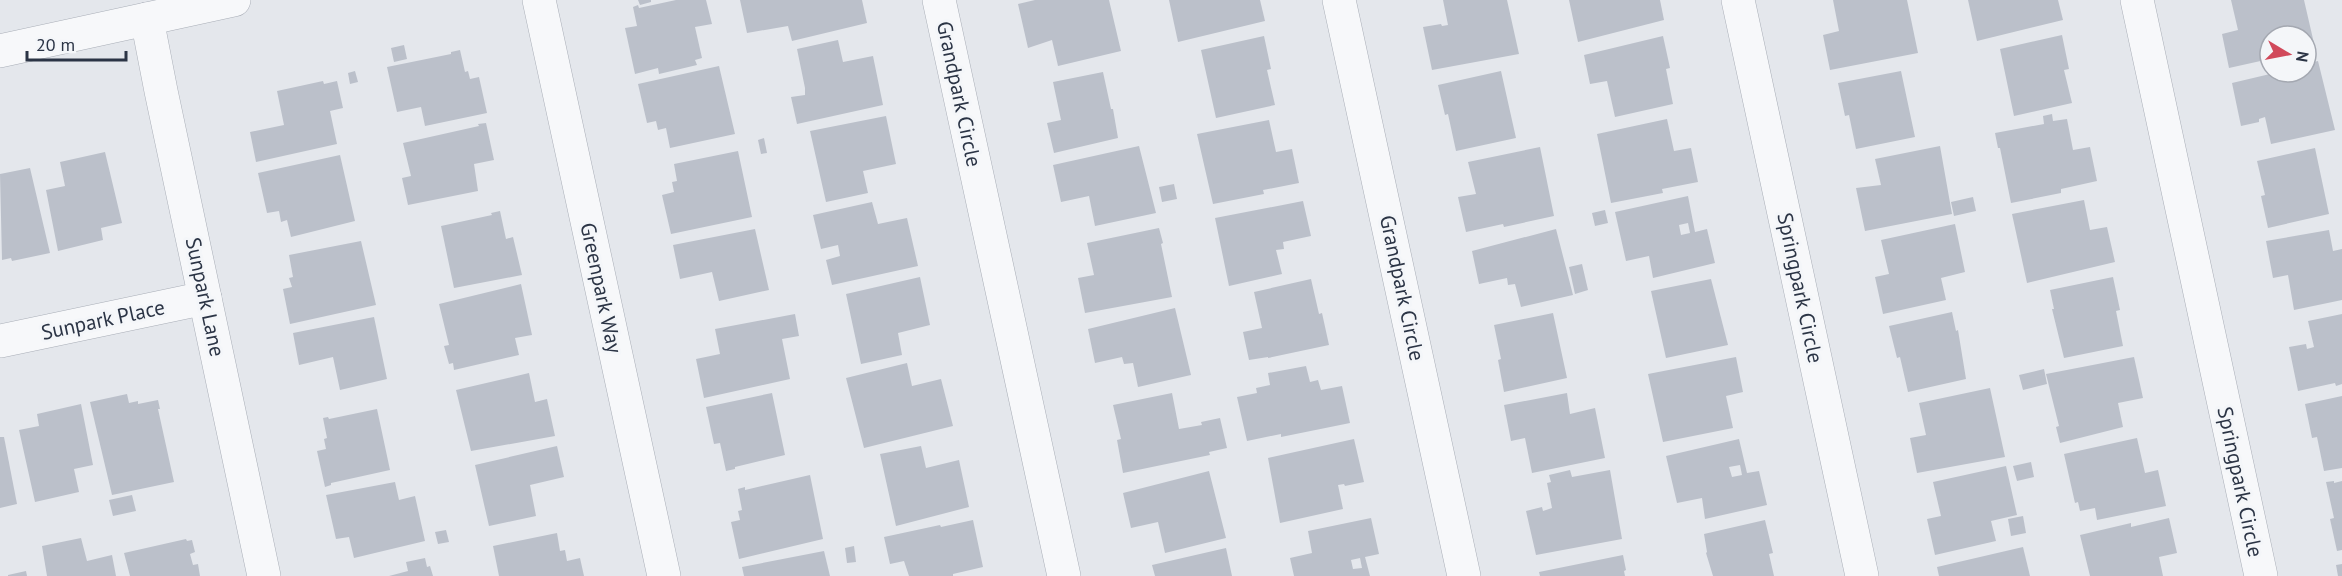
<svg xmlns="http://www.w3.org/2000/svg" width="2342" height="576" font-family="'PT Sans',sans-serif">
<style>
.building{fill:#bbc0ca;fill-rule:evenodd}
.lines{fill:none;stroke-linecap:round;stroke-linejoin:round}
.minor-casing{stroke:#a9aeb7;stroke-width:34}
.minor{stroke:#f7f8fa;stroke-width:33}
.labels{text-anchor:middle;stroke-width:6;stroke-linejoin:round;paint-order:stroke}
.street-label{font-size:21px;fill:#2b3445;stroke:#f4f6f9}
</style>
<rect width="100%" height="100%" fill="#e4e7ec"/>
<g class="building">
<path d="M638,0H651V2L640,5Z"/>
<path d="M676,0H706L712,24L695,27L702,58L695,60L697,65L659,74L658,68L635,74L625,28L637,26L633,7L638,5L639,8Z"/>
<path d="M740,0H862L867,23L792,41L788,26L747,33Z"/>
<path d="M1035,0H1109L1121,51L1058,66L1052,40L1028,48L1018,4Z"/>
<path d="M1169,0H1260L1265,21L1178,42Z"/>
<path d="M1443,0H1507L1519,54L1432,70L1423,27L1441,24L1442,26L1448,25Z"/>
<path d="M1569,0H1660L1664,20L1578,42Z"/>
<path d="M1833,0H1907L1918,53L1830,70L1823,35L1839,31Z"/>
<path d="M1968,0H2058L2063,20L1977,41Z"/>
<path d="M2231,0H2304L2316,52L2306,54V36H2270V63L2266,64L2265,60L2229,68L2222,34L2238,30Z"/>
<path d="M2062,35L2069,69L2064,70L2072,103L2014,116L2000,49Z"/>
<path d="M1264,36L1271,69L1267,70L1275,105L1216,118L1201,50Z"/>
<path d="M1663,36L1670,68L1666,69L1673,104L1615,117L1607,81L1590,84L1584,55Z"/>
<path d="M838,40L843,62L873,56L883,105L797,124L791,97L805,95V88L797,49Z"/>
<path d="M404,45L407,59L394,62L391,48Z"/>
<path d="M460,50L465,72L468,71L470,79L479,77L487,113L425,126L421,107L397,112L387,67L451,54V52Z"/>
<path d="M2318,61L2335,130L2271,144L2265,117L2259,119V122L2241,126L2232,83L2270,74L2269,72H2306V64Z"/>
<path d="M719,66L735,134L670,148L666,128L658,130L656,121L647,123L638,84Z"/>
<path d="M355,71L358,82L350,84L348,73Z"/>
<path d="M1501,71L1516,138L1456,151L1448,114L1445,115L1438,85Z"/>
<path d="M1901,71L1915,137L1856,149L1849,115L1845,116L1838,83Z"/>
<path d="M1103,72L1111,109H1113L1118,138L1054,153L1047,123L1061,120L1053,82Z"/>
<path d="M323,81L324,84L337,81L343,108L330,111L337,144L256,162L250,132L284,125L277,91Z"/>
<path d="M2052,114L2053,121L2067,119L2073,150L2090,147L2097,181L2061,189V193L2011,203L2000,148H1998L1995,133L2044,124L2043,116Z"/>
<path d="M886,116L896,164L863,171L868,193L826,202L810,131Z"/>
<path d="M1667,119L1674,151L1691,148L1698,182L1662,189L1663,193L1611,203L1597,134Z"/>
<path d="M1269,120L1276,152L1292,149L1299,183L1263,190L1264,194L1213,204L1197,134Z"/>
<path d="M486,123L494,160L474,164L478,191L408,205L402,178L411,176L403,143L479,126L478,124Z"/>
<path d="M764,138L767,153L761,154L758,140Z"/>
<path d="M1139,146L1156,213L1095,226L1089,196L1061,202L1053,165Z"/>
<path d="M1940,146L1952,214L1865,231L1856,188L1881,185L1875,159Z"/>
<path d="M1540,147L1554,216L1504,227L1503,224L1466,232L1458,197L1476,194L1468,162Z"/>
<path d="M2315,148L2329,214L2268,228L2261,196L2265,195L2257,161Z"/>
<path d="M738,151L752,217L671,234L662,195L674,192L672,182L677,181L674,164Z"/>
<path d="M105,152L122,223L101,228L103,240L58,251L46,190L65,186L60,162Z"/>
<path d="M340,155L355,221L291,237L287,220L281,222L279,211L267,213L258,173Z"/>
<path d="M30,168L50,253L12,261L11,258L2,260L0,174Z"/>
<path d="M1174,184L1177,199L1162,202L1159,187Z"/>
<path d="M1688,196L1695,232L1707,229L1715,263L1653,278L1649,256L1626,261L1615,212ZM1688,223L1690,233L1681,235L1679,225Z"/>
<path d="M1973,197L1976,211L1954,216L1951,202Z"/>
<path d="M2084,200L2090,230L2107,227L2115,262L2027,283L2012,214Z"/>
<path d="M1303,201L1311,236L1283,242L1284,249L1276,250L1282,274L1229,286L1215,218Z"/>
<path d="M872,202L878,224L907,218L918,266L832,285L826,260L840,256L838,245L821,249L813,215Z"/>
<path d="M1605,210L1608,223L1595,226L1592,213Z"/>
<path d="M500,211L506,239L513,237L522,275L454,288L441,226L492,215L491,213Z"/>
<path d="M1955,224L1965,272L1941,278L1946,300L1883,314L1875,277L1889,274L1881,240Z"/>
<path d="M1159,228L1163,243L1161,244L1172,297L1085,313L1078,278L1094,275L1087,243Z"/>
<path d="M755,229L769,290L719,301L712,272L680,279L673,245Z"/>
<path d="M1556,229L1573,295L1521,307L1515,284L1508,285L1507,278L1479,284L1472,251Z"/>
<path d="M2329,230L2333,251L2342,249V300L2294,310L2288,275L2273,278L2266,241Z"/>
<path d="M361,241L376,305L290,324L283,289L292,287L289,278L293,277L289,255Z"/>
<path d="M1582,264L1588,290L1575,294L1569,267Z"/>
<path d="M920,277L930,325L898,333L902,355L861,364L846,294Z"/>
<path d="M2113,277L2120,310L2116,311L2123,346L2064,358L2052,309H2054L2050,290Z"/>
<path d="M1311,279L1319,314L1322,313L1329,345L1268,358V357L1249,360L1243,332L1262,328L1254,292Z"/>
<path d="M1711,279L1728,345L1666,358L1651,291Z"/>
<path d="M521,284L532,335L515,338L519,355L454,370L453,363L449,364L444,346L449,345L439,304Z"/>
<path d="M1175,308L1191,375L1138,387L1133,363L1124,364L1122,357L1095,363L1088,329Z"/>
<path d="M1952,312L1956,331L1958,330L1966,379L1908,392L1900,357L1897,358L1889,326Z"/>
<path d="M1553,313L1567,378L1504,392L1498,360L1501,359L1494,325Z"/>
<path d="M795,314L799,336L782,339L790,379L704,398L696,359L720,354L715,329Z"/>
<path d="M2342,314V384L2336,386L2335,383L2298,391L2289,347L2306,344L2307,349L2314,347L2308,321Z"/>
<path d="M374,317L387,379L340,390L333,357L299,365L293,333Z"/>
<path d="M1736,357L1743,392L1726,396L1733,428L1663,442L1648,374Z"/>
<path d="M2134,357L2143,398L2118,403L2123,427L2060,443L2056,427L2059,426L2046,374Z"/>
<path d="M907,363L912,386L941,379L953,426L864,448L846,378Z"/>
<path d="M1306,366L1310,382L1318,380L1321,390L1342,386L1350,423L1281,437V434L1247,441L1237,397L1257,393L1256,388L1270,385L1268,373Z"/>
<path d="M2044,369L2047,384L2023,390L2019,375Z"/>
<path d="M529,373L535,402L547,399L555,436L471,451L456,390Z"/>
<path d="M1990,388L2005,457L1917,473L1910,438L1926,435L1919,403Z"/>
<path d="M772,393L785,455L735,467V469L726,471L720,443L714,444L706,407Z"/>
<path d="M1172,393L1179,429L1202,425L1201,422L1220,418L1227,448L1209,452L1210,455L1123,473L1117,440L1121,439L1113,405Z"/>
<path d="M1567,393L1570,414L1595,408L1605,458L1532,473L1525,438L1511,441L1504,405Z"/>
<path d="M127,394L129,403L138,401V404L158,400L160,409H158L174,482L112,495L90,402Z"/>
<path d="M2342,396V468L2324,471L2317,437L2312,438L2305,404Z"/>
<path d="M81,404L93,465L74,469L79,492L35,502L19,430L39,426L37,414Z"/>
<path d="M377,409L390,470L331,483V485L325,487L317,451L326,449L324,439L327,438L323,418L328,417L329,419Z"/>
<path d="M0,437H4L17,504L0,508Z"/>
<path d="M2137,438L2145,473L2158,470L2166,506L2097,520L2095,508L2080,511L2078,502L2075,503L2064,454Z"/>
<path d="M1354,439L1364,482L1345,486L1344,484L1338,485L1343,509L1280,523L1268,458Z"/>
<path d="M1739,439L1747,473L1759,471L1767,505L1705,519L1702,498L1677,503L1666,456ZM1740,465L1742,475L1732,477L1729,467Z"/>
<path d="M557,446L564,477L530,485L536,516L489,526L475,465Z"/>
<path d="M921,446L926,468L959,460L969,507L896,526L880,454Z"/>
<path d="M2031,462L2034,477L2017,481L2013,466Z"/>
<path d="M2006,466L2017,515L1991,521L1996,541L1935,555L1927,519L1941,516L1933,482Z"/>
<path d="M1570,470L1572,477L1610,470L1622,539L1536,555L1526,511L1542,507L1543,511L1552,508L1547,483L1551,482L1549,475Z"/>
<path d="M1209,471L1226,538L1165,553L1158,522L1131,528L1123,493Z"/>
<path d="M810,475L823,539L739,559L731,522L740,520L738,511L742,510L738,489L745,487V490Z"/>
<path d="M2334,481V483L2342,481V550L2337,551L2330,519L2334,518L2326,482Z"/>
<path d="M395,482L399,500L415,496L425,541L354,558L349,537L336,539L326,495Z"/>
<path d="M132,495L136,511L113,516L109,500Z"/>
<path d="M2023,516L2026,533L2011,536L2008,519Z"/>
<path d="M1371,518L1379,554L1365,557L1370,576H1294L1290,558L1312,553L1308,531ZM1360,558L1362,568L1353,569L1351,560Z"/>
<path d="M2169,518L2177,553L2159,557L2163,576H2090L2080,535L2131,523V527Z"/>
<path d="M973,520L983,567L953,574V576H909L904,561L890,564L884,537L940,525L941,527Z"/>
<path d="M1765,520L1773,553L1769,554L1774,576H1713L1706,553L1707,552L1704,534Z"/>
<path d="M446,530L449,542L438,544L435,532Z"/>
<path d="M557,533L560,551L565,550L567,561L580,558L584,576H499L493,546Z"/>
<path d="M81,538L87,561L112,555L116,576H47L42,546Z"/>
<path d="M186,539L187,541L192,540L195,552L190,554L193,565L198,564L200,576H130L124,553Z"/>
<path d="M854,546L856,562L847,563L845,548Z"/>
<path d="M2023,547L2030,576H1939L1937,567Z"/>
<path d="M1226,548L1232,576H1155L1152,565Z"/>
<path d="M824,551L830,576H744L742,567Z"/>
<path d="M1623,555L1626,570L1624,571L1625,576H1540L1539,572Z"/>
<path d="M425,558L427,567L430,566L433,576H389L408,571L406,562Z"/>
<path d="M2342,564V576H2338L2336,565Z"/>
<path d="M26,571L27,576H8V575Z"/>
</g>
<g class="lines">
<defs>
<g id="minor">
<path d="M539,0L664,576"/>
<path d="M939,0L1064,576"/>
<path d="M1339,0L1464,576"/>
<path d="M1738,0L1862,576"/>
<path d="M2137,0L2261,576"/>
<path d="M147,19L161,91L264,576"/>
<path d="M0,51L234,0"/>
<path d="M0,341L205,298"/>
</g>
</defs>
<use href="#minor" class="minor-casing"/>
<use href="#minor" class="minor"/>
</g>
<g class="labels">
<g class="street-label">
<text transform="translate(959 94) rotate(78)" y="7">Grandpark Circle</text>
<text transform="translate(601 288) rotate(78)" y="7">Greenpark Way</text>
<text transform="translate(1402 288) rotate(78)" y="7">Grandpark Circle</text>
<text transform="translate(1800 288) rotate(78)" y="7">Springpark Circle</text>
<text transform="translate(205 297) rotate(78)" y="7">Sunpark Lane</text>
<text transform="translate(103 320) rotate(-12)" y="7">Sunpark Place</text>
<text transform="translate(2240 482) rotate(78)" y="7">Springpark Circle</text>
</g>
</g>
<g transform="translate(2288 54) rotate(100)"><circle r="28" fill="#f4f6f9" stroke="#a4a8b1" stroke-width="1.5"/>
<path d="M0-4.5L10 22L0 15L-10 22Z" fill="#d1495b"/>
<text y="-9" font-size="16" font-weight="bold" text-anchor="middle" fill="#2b3445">N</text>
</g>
<path d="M27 51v9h99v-9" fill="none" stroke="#2b3445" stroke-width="3"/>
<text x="36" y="51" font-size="18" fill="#2b3445" stroke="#f4f6f9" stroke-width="4.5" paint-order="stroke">20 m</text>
</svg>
